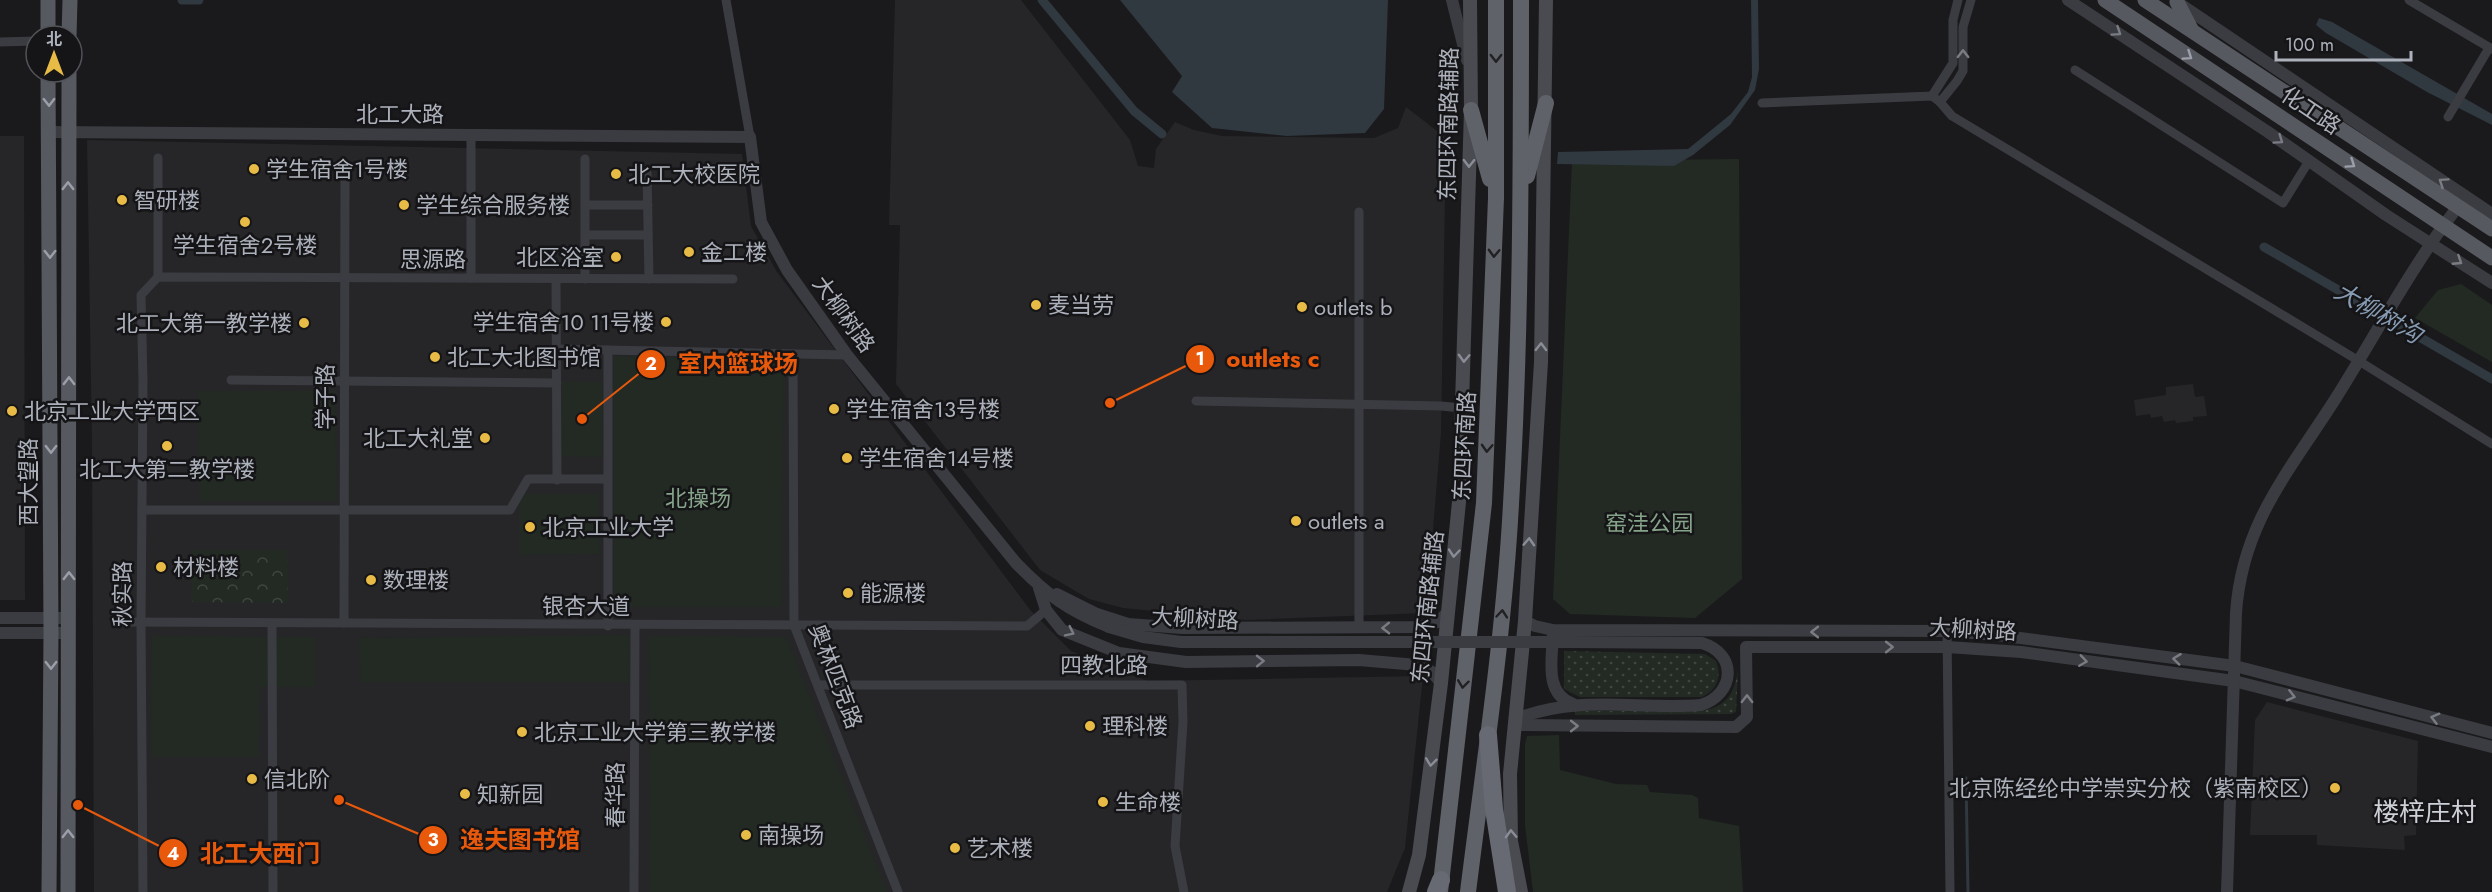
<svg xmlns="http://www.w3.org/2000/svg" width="2492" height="892" font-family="Jost,'Noto Sans SC',sans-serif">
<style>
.built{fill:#262629}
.grass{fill:url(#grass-dots)}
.forest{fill:url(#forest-crowns)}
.park{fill:#222a23}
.water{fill:#303840}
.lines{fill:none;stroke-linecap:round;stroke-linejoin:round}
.stream{stroke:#303840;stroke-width:3}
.canal{stroke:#303840;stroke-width:9}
.minor{stroke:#3b3c41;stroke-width:9}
.tertiary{stroke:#3b3c41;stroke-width:12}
.secondary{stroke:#494b51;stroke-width:14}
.primary{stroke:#575960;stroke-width:15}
.trunk{stroke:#5f6269;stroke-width:16}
.motorway{stroke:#676a72;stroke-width:18}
.tertiary-bridge{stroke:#3b3c41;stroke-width:12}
.oneway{stroke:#7a7c84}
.oneway2{stroke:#9c9fa9}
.oneway3{stroke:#202123}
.oneway4{stroke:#8a8d96}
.poi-dot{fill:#e8bb46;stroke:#151517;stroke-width:2}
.labels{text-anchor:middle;stroke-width:5;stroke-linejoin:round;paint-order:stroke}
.street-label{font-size:22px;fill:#adb1bb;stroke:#151517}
.poi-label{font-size:22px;fill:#adb1bb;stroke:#151517;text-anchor:start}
.park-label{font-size:22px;fill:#86a489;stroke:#151517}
.water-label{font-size:24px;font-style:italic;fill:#879cb3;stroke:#151517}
.quarter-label{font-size:26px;fill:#ced0d7;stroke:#151517}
.leader{fill:none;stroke:#e8590c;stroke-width:2}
.callout-dot{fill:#e8590c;stroke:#151517;stroke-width:2}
.mark-label{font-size:18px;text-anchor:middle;font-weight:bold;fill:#fff}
.callout-label{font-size:24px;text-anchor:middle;font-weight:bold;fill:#e8590c;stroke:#151517;stroke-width:5;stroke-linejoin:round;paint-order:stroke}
</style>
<defs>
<pattern id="grass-dots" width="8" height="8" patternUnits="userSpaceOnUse" patternTransform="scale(1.5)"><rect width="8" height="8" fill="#222a23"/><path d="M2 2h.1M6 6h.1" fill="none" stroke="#3f4641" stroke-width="1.8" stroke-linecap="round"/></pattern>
<pattern id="forest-crowns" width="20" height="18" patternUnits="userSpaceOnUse" patternTransform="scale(1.5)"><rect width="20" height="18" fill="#222a23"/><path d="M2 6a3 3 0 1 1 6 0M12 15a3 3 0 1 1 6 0" fill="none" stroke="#3f4641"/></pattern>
</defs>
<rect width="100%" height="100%" fill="#1a1a1c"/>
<g class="built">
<path d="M895,0H1021L1130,140L1138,166L1154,168L1156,149L1175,122L1194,130L1222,136L1374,138L1398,128L1406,107L1446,138L1441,433L1426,613L1246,620L1123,608L1089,599L1040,570L896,384L900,225H889Z"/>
<path d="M0,136H24L25,600H0Z"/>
<path d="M87,140L742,154L751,226L777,272L1031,611L1071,651L1147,681L1423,676L1405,848L1387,892H94L92,443Z"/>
<path d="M2193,384L2195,397L2204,396L2207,416L2193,417V421L2176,423L2175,420L2164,422L2162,416L2151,418L2150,414L2136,416L2134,400L2166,395V387Z"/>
<path d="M2267,702L2418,741L2416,835L2404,836L2405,850L2317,845V835H2250L2255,720Z"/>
</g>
<g class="grass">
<path d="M1564,651L1705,654L1716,661C1722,677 1717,690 1702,697H1580L1564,689Z"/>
<path d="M1738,670L1736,712L1731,714L1575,715V711H1701C1726,707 1734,695 1738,670Z"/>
</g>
<path class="forest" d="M191,550H287L288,603L192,602Z"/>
<g class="park">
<path d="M1739,159L1742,579L1695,618L1570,614L1553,599L1572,161Z"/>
<path d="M2461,284L2492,305V362L2415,318L2438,290Z"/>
<path d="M614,356L784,360L781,607H614Z"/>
<path d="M562,382H603L602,457L561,456Z"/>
<path d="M198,391H335L337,501H199Z"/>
<path d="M519,494H599L600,554L519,555Z"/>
<path d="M630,635V682H361L358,638Z"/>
<path d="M152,636L315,637V687H259V757H151Z"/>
<path d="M649,636L786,637L887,892H650Z"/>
<path d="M1559,735L1560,770L1616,784L1647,785L1650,792L1692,795L1698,798L1699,818L1739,826L1743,892H1533L1525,825V744L1527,736Z"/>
</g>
<g class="water">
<path d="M1120,0H1388L1384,109L1365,133L1287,136L1212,128L1172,92L1182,76Z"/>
<path d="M1751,0H1758L1759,69L1755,90L1730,125L1693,155L1674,166L1557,164L1558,152L1688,149L1731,114L1748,92L1752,77Z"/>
<path d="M2319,18L2332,22L2492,114V125L2427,92L2326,33L2316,25Z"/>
</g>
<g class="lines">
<path class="stream" d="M1966,778L1968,892"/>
<g class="canal">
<path d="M182,0H199"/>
<path d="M1042,0L1134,111L1162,134"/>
<path d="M2264,247L2492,379"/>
</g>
<g class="minor">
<path d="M726,0L750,137"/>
<path d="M2409,0L2492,49"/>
<path d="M0,42L36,41"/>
<path d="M2075,70L2283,203L2309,161"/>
<path d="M1932,96L1953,63V20L1958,0"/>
<path d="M1940,102L1957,81L1963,71V27L1971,0"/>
<path d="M1762,103L1932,96L1940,102L1952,116L2359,361L2492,444"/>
<path d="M2448,117L2489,48"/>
<path d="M585,159V279"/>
<path d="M647,173L649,279"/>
<path d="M585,205H648"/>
<path d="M1359,212V628"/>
<path d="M585,235H648"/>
<path d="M158,277V158"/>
<path d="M471,278V135"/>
<path d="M556,279L557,480"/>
<path d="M557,349L847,355"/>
<path d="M793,354L794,625L898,892"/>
<path d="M231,380L557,383"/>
<path d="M1196,401L1441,406L1462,408"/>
<path d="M142,510H510L528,479H607"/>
<path d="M119,622L1027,626L1046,610"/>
<path d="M272,623L273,892"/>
<path d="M344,623L345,171"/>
<path d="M608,626V350"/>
<path d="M1947,631L1950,892"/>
<path d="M818,685H1182L1183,722L1175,846L1184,892"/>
<path d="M143,892L141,622L143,381L141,295L158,277L733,279"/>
<path d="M634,892L635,626"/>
</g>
<g class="tertiary">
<path d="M1452,0L1467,60"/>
<path d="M2068,0L2268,132L2386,215L2492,283"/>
<path d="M2177,2L2492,214"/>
<path d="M49,132L750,137L761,222L787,270L847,355L1016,563C1047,595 1067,610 1109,627"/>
<path d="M1039,588L1046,610L1062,630L1119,653L1186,662L1359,660L1417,665L1432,672L1441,683"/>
<path d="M1057,594L1097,614L1128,624L1182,628L1418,627L1438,622L1449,611"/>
<path d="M0,618H69"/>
<path d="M1525,621L1535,626L1553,630L1947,631L1997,635L2235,666L2492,733"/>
<path d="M0,633H69"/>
<path d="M1553,634C1552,659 1544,694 1573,704"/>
<path d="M1516,719C1578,694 1636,710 1701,705C1735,694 1738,654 1702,643L1572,642"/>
<path d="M1515,725L1736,727L1747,717L1746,647H1947L2021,652L2234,681L2492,747"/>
<path d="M2227,892L2236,613C2242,524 2288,473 2334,401C2367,349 2396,295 2430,245C2441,228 2454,213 2465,196"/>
</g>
<g class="secondary">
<path d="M1409,892L1419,855L1441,683L1459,502L1471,110L1470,0"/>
<path d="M1521,892L1511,841L1510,774L1525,621L1541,362L1546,0"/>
</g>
<g class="primary">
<path d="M48,0V36"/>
<path d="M2105,0L2492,258"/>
<path d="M2145,0L2492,229"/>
<path d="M2177,2L2191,29"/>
<path d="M69,36L70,0"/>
<path d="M48,72L51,633L49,892"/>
<path d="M68,892L69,72"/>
</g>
<g class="trunk">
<path d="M1471,110L1490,179"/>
<path d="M1527,176L1546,103"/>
<path d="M1440,892L1484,503L1496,198V0"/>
<path d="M1468,892C1484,763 1504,634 1511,504C1521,336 1521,168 1521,0"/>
</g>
<g class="motorway">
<path d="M1488,735L1494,809L1507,892"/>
<path d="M1436,892L1441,880"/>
</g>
<path class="tertiary-bridge" d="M1109,627L1143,637L1181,642H1572"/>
</g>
<defs><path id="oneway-chevron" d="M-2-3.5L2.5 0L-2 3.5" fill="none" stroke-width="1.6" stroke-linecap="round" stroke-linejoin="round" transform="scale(1.5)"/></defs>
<g class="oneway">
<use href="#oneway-chevron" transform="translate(2117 32) rotate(34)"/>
<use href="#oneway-chevron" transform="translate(1963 54) rotate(-90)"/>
<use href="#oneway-chevron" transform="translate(2279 140) rotate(35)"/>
<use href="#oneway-chevron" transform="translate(2443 182) rotate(-146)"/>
<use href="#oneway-chevron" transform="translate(2458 261) rotate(33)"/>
<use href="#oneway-chevron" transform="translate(1386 628) rotate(179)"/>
<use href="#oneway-chevron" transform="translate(1070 632) rotate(26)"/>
<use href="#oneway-chevron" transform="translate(1815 632) rotate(180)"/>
<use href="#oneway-chevron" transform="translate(1889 647)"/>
<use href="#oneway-chevron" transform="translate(2177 659) rotate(-173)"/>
<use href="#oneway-chevron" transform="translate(1260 661) rotate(-1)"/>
<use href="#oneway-chevron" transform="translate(2083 661) rotate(8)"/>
<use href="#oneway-chevron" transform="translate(2291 696) rotate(14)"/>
<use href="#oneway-chevron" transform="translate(1747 699) rotate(-90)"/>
<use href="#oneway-chevron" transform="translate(2435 718) rotate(-165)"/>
<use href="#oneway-chevron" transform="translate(1574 726)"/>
</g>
<g class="oneway2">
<use href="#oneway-chevron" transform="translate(2188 56) rotate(34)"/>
<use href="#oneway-chevron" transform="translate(49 102) rotate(89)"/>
<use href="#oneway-chevron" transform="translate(2351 164) rotate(34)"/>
<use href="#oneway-chevron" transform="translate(68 186) rotate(-90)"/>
<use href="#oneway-chevron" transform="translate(50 254) rotate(90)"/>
<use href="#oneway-chevron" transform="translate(69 381) rotate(-90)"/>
<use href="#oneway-chevron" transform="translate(51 449) rotate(90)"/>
<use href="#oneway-chevron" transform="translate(69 576) rotate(-90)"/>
<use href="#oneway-chevron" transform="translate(51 665) rotate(90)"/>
<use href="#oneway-chevron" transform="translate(68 834) rotate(-90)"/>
</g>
<g class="oneway3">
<use href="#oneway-chevron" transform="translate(1496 58) rotate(90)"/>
<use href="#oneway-chevron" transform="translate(1494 253) rotate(92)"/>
<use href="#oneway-chevron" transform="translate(1487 448) rotate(93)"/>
<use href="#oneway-chevron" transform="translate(1502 614) rotate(-85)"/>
<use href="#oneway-chevron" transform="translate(1463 684) rotate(97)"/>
</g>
<g class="oneway4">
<use href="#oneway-chevron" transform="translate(1469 163) rotate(91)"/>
<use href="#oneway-chevron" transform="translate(1541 347) rotate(-89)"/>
<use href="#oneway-chevron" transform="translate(1464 358) rotate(92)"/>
<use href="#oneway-chevron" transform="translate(1529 542) rotate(-87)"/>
<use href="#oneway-chevron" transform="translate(1454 553) rotate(95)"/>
<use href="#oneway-chevron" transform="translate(1431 762) rotate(97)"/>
<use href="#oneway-chevron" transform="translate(1511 834) rotate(-92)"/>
</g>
<g class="poi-dot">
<circle cx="254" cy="169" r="6"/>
<circle cx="616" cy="174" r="6"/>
<circle cx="122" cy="200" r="6"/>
<circle cx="404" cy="205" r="6"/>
<circle cx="245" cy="222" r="6"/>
<circle cx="689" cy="252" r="6"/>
<circle cx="616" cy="257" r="6"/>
<circle cx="1036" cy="305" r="6"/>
<circle cx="1302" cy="307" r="6"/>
<circle cx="666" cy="322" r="6"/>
<circle cx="304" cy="323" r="6"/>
<circle cx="435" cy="357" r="6"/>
<circle cx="834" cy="409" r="6"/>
<circle cx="12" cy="411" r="6"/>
<circle cx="485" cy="438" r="6"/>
<circle cx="167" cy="446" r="6"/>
<circle cx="847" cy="458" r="6"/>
<circle cx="1296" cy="521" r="6"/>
<circle cx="530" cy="527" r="6"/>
<circle cx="161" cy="567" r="6"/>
<circle cx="371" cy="580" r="6"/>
<circle cx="848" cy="593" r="6"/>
<circle cx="1090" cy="726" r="6"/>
<circle cx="522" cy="732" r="6"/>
<circle cx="252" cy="779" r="6"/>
<circle cx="2335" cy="788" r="6"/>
<circle cx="465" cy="794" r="6"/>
<circle cx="1103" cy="802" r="6"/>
<circle cx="746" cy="835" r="6"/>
<circle cx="955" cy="848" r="6"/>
</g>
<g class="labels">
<g class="street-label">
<text transform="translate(2311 110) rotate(34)" y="8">化工路</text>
<text x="400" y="122">北工大路</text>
<text transform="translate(1448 124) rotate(-89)" y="8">东四环南路辅路</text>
<text x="433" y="267">思源路</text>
<text transform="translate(844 314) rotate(54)" y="8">大柳树路</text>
<text transform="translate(325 397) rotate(-90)" y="8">学子路</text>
<text transform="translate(1464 446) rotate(-87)" y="8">东四环南路</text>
<text transform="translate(28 482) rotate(-90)" y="8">西大望路</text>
<text transform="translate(122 594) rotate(-90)" y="8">秋实路</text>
<text x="586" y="614">银杏大道</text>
<text transform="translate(1427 607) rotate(-84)" y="8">东四环南路辅路</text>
<text transform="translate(1195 618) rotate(3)" y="8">大柳树路</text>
<text transform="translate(1973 629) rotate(3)" y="8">大柳树路</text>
<text x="1104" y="673">四教北路</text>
<text transform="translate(836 676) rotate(69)" y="8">奥林匹克路</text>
<text transform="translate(615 795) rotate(-90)" y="8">春华路</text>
</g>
<g class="poi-label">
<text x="266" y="177">学生宿舍1号楼</text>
<text x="628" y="182">北工大校医院</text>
<text x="134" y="208">智研楼</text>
<text x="416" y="213">学生综合服务楼</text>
<text x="245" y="253" text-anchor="middle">学生宿舍2号楼</text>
<text x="701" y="260">金工楼</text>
<text x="604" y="265" text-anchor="end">北区浴室</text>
<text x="1048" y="313">麦当劳</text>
<text x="1314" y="315">outlets b</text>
<text x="654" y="330" text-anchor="end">学生宿舍10 11号楼</text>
<text x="292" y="331" text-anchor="end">北工大第一教学楼</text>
<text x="447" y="365">北工大北图书馆</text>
<text x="846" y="417">学生宿舍13号楼</text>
<text x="24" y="419">北京工业大学西区</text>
<text x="473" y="446" text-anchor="end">北工大礼堂</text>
<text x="859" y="466">学生宿舍14号楼</text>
<text x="167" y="477" text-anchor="middle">北工大第二教学楼</text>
<text x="1308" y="529">outlets a</text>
<text x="542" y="535">北京工业大学</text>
<text x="173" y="575">材料楼</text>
<text x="383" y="588">数理楼</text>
<text x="860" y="601">能源楼</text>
<text x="1102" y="734">理科楼</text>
<text x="534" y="740">北京工业大学第三教学楼</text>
<text x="264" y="787">信北阶</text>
<text x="2323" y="796" text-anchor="end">北京陈经纶中学崇实分校（紫南校区）</text>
<text x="477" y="802">知新园</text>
<text x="1115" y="810">生命楼</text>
<text x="758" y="843">南操场</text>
<text x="967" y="856">艺术楼</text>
</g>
<g class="park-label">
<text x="698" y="506">北操场</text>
<text x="1649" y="531">窑洼公园</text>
</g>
<g class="water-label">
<text transform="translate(2378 313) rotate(30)" y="8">大柳树沟</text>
</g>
<g class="quarter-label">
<text x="2425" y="821">楼梓庄村</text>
</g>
</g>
<path class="leader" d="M1110 403L1200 359M582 419L651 364M339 800L433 840M78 805L173 853"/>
<g class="callout-dot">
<circle cx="1110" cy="403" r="6"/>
<circle cx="582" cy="419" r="6"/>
<circle cx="339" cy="800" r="6"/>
<circle cx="78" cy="805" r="6"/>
<circle cx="1200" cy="359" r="15"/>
<circle cx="651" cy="364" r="15"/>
<circle cx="433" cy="840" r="15"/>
<circle cx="173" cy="853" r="15"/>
</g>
<g class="mark-label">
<text x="1200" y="365">1</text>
<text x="651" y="370">2</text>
<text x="433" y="846">3</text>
<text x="173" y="860">4</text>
</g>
<g class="callout-label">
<text x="1273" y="367">outlets c</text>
<text x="738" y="372">室内篮球场</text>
<text x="520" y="848">逸夫图书馆</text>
<text x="260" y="862">北工大西门</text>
</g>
<g transform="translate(54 54)"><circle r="28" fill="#151517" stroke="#525359" stroke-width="1.5"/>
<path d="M0-4.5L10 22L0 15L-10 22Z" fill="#e8bb46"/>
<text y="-9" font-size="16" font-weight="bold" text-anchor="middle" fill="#adb1bb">北</text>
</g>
<path d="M2276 51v9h135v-9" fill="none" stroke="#adb1bb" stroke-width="3"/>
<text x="2285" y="51" font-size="18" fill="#adb1bb" stroke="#151517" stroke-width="4.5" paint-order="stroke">100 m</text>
</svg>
